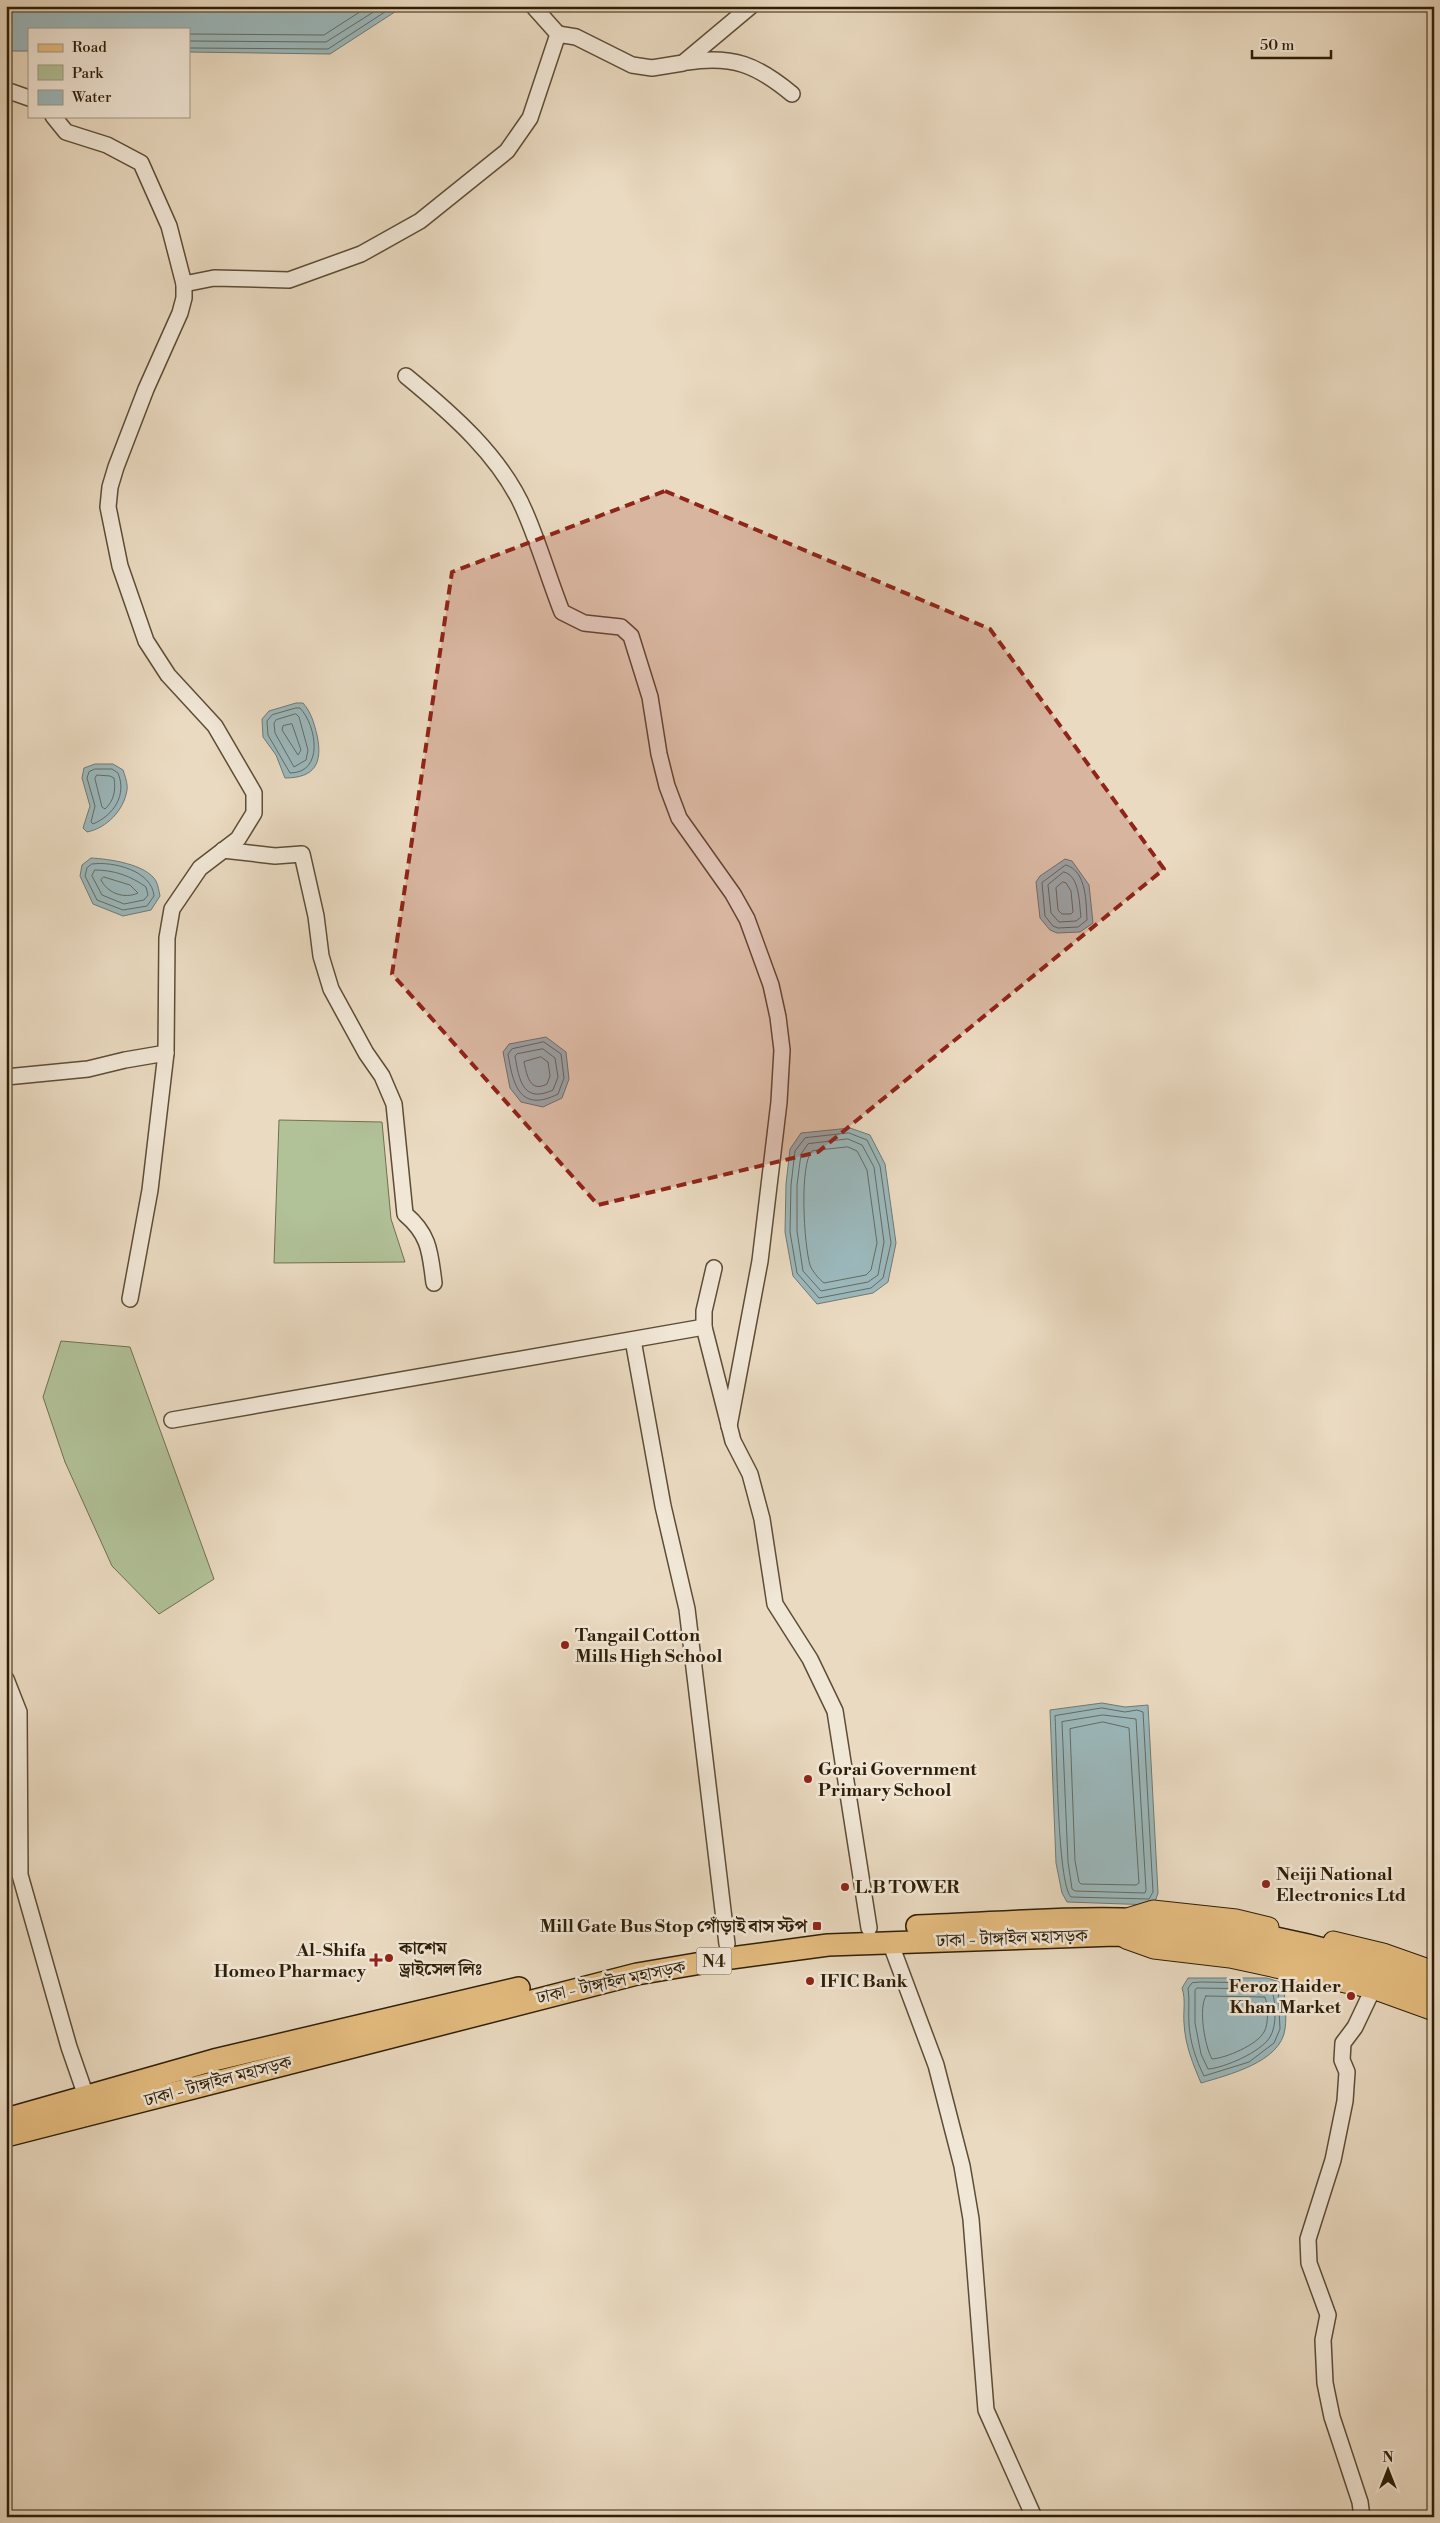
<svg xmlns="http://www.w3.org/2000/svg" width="1440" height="2523" font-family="'Libre Bodoni','Noto Serif Bengali',serif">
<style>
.green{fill:#b1c198;stroke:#707050}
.water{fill:#9bb8bc;stroke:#6f7a74}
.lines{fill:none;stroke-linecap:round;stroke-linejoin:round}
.shore{stroke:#646b62;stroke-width:1}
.minor-casing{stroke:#5d4d36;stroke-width:18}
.major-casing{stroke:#2e1e07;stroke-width:21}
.highway-casing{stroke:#2e1e07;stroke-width:24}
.minor{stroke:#f1e7d7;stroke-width:15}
.major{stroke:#e5bd80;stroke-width:19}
.highway{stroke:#e5bd80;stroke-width:21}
.marked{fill:#8f2418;fill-opacity:0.2;stroke:#8f2418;stroke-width:4;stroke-dasharray:10 6;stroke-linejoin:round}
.poi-dot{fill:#8f2418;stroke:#f1e7d7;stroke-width:2}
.labels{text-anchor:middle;stroke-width:5;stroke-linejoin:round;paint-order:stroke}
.shield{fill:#f1e7d7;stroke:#685a45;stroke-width:1}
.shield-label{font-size:16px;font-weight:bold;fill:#2e1e07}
.poi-label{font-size:18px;font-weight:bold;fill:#2e1e07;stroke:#f1e7d7;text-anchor:start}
.street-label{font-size:18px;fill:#2e1e07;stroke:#f1e7d7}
</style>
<rect width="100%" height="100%" fill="#eadac1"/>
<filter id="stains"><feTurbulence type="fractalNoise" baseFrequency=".004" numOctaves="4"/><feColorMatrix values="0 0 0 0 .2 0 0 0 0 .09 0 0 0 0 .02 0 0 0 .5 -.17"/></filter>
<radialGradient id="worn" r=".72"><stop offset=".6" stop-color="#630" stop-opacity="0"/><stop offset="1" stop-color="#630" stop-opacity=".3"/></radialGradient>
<g class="green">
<path d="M279,1120L382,1122L391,1219L405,1262L274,1263Z"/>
<path d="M61,1341L130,1347L214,1579L159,1614L112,1566L65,1462L43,1397Z"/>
</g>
<g class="water">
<path d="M6,6H404L330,54L189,52V29H29V51H6Z"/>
<path d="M296,703H303C311,712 314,723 317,735C323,763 315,778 285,778L276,755L263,737L262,719L269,711Z"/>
<path d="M95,764H113L123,770C125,776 128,784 127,790C124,810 107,828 87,832L83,828L90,806L82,778L84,768Z"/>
<path d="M91,858C109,859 146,864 156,881C158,885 159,891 160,896L151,910L123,916L93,904L80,876L82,865Z"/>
<path d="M1065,859L1072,861L1089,885L1093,923L1080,932L1057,933L1050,930L1040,918L1036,882L1040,876Z"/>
<path d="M546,1037L566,1052L569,1079L562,1098L543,1107L521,1102L510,1088L503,1052L509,1044Z"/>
<path d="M850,1128L870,1135L885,1164L896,1243L888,1282L873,1293L817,1304L793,1276L785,1232L786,1184L790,1149L801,1133Z"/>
<path d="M1102,1703L1125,1707L1148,1705L1158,1893L1154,1905L1067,1902L1062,1893L1056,1863L1050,1710Z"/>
<path d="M1188,1978H1267L1283,1983C1285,1998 1287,2015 1285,2029C1281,2062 1228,2075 1201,2083C1193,2064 1185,2045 1184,2023C1183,2011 1186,2000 1182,1988Z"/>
</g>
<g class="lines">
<g class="shore">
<path d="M189,34L324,35L369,6"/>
<path d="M189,41L326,42L383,6"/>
<path d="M189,48L328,49L394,6"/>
<path d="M296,708H300C317,726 324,773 290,773L268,735L267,721L272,715Z"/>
<path d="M296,714L299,717L308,750L306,760L294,767L275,733L274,723L276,720Z"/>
<path d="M292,724L301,750L298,755L282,730L283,726Z"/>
<path d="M95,769H112L118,773C127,795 114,815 93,824L91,822L95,806L87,778L89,772Z"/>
<path d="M97,775L110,776L114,778C116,790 114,801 105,809L102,807L95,779Z"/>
<path d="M92,864C114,861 152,871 154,896L147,906L123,910L97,900L85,876L87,868Z"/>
<path d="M1066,865C1087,871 1086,903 1087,920L1078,927L1058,928L1053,926L1045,916L1042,883Z"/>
<path d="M95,870C114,870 131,876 146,887L148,895L144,900L124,904L102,895L92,876Z"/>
<path d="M1064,872C1080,876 1079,903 1081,917L1076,921L1059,922L1051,913L1048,885Z"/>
<path d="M104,877L130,885L138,893C125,899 108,894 101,880Z"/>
<path d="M1063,882L1066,883L1071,891L1073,912L1071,914H1062L1058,910L1056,888Z"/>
<path d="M544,1042L561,1054L564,1078L558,1094C520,1113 513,1085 508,1054L512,1049Z"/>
<path d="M543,1049L555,1058L558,1077L553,1090C523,1104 519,1080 515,1056L517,1054Z"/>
<path d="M541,1057L548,1062L550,1076L547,1084C530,1093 527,1076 524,1062Z"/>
<path d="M849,1133L867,1140L880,1166L891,1243L883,1278L871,1288L819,1298L797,1273L790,1232L791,1185L795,1151L805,1138Z"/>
<path d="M848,1139L862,1145L874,1167L884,1242L878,1275L868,1282L821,1291L803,1271L797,1231V1185L801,1154L808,1144Z"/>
<path d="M848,1147L857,1151L867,1170L877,1243L871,1270L866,1275L824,1283C819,1279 812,1271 810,1265C804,1245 799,1164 812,1151Z"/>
<path d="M1102,1708L1125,1712L1137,1710L1143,1712L1153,1892L1149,1899L1071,1897C1057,1883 1057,1745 1055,1716Z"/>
<path d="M1103,1715L1136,1719L1146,1890L1145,1893L1075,1891L1072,1889L1068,1862L1062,1722Z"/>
<path d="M1103,1722L1129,1728L1139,1883L1136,1885L1081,1884L1079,1882L1075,1861L1070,1729Z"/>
<path d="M1201,1982L1266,1983L1278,1987L1280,2029L1274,2043L1249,2062L1204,2076C1196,2060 1190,2042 1189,2024C1188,2012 1190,2000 1188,1988L1192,1983Z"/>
<path d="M1197,1988L1265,1989L1272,1991C1276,2003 1277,2026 1270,2037C1261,2052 1224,2068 1208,2069L1201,2054L1195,2023V1991Z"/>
<path d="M1206,1996L1265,1997C1268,2005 1269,2024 1264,2032C1257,2045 1226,2058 1212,2059C1205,2047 1198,2008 1206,1996Z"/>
</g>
<defs>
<g id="minor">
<path d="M533,6L558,34"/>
<path d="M687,62C733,55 757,65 792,94"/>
<path d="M6,90L29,98"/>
<path d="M53,116L66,132L107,145L141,163L169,226L184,284V298L180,313L146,389L116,467L110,487L108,507L120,566L146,641L168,675L215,726L254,793V813L238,839L200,868L172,909L167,938L166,1053L150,1190L130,1299"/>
<path d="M184,284L214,278L289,280L361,254L420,221L507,151L530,118L558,34L576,37L632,65L652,68L683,63L751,6"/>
<path d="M406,376C451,413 502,457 525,512C539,544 549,579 562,612L584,623L621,627L631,636L650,697L659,754L667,786L679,818L733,894L747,919L771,985L778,1017L782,1050L779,1102L760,1261L729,1426"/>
<path d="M223,850L275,856L302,854L316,916L321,956L331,989L366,1053L382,1076L394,1104L405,1214C430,1235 430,1253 434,1283"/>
<path d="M6,1077L88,1069L125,1060L166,1053"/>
<path d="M714,1268L704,1311V1327L733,1441L750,1474L762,1519L775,1604L810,1659L835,1711L869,1928"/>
<path d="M633,1340L663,1506L687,1609L727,1944"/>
<path d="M172,1420L704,1327"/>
<path d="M6,1679L19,1712L20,1875L69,2047L86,2096"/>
<path d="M890,1942L936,2065L962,2166L971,2219L986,2410L1034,2517"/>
<path d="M1362,2517L1360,2502L1332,2417L1325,2383L1323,2340L1328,2315L1309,2263L1308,2239L1333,2160L1345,2101L1347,2072L1342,2060L1343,2043L1355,2027L1373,1989"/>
</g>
<g id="major">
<path d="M1127,1918L1153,1910L1236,1919L1269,1927"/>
<path d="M1126,1939L1154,1949L1230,1958L1373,1989L1434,2011"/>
<path d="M1333,1941L1383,1953L1434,1971"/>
</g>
<g id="highway">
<path d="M917,1926C985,1924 1054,1917 1122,1919C1227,1923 1330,1946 1429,1981"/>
<path d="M6,2119L214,2060L519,1988"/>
<path d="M6,2136L637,1974L731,1958L828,1945L1115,1935L1188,1939L1268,1950L1377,1979L1434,1997"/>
</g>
</defs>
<use href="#minor" class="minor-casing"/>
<use href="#major" class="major-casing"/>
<use href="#highway" class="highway-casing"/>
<use href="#minor" class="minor"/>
<use href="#major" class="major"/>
<use href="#highway" class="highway"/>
</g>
<path class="marked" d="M665,491L990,629L1164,869L818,1152L598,1205L392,974L452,572Z"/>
<g class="poi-dot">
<circle cx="565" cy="1645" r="5"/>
<circle cx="808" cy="1779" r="5"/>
<circle cx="1266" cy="1884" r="5"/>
<circle cx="845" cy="1887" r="5"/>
<rect x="812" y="1921" width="10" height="10" rx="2.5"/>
<circle cx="389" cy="1958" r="5"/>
<path d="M373.5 1952.5h5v5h5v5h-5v5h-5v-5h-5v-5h5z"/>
<circle cx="810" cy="1981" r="5"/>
<circle cx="1351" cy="1996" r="5"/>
</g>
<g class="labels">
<rect class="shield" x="696.5" y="1947.5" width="35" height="27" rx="4"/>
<g class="shield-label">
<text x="714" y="1967">N4</text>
</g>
<g class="poi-label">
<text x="575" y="1641">Tangail Cotton<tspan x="575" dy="21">Mills High School</tspan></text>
<text x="818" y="1775">Gorai Government<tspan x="818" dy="21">Primary School</tspan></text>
<text x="1276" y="1880">Neiji National<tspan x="1276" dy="21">Electronics Ltd</tspan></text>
<text x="855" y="1893">L.B TOWER</text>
<text x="807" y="1932" text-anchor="end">Mill Gate Bus Stop গোঁড়াই বাস স্টপ</text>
<text x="399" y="1954">কাশেম<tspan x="399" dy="21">ড্রাইসেল লিঃ</tspan></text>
<text x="366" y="1956" text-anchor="end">Al-Shifa<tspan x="366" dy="21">Homeo Pharmacy</tspan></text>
<text x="820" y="1987">IFIC Bank</text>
<text x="1341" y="1992" text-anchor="end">Feroz Haider<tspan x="1341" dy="21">Khan Market</tspan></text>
</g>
<g class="street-label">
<text transform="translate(1012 1938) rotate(-2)" y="6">ঢাকা - টাঙ্গাইল মহাসড়ক</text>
<text transform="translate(611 1982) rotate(-12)" y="6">ঢাকা - টাঙ্গাইল মহাসড়ক</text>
<text transform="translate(218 2081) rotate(-15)" y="6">ঢাকা - টাঙ্গাইল মহাসড়ক</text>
</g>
</g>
<rect width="1440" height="2523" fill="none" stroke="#eadac1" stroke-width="25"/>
<rect x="8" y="8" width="1425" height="2508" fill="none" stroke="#2e1e07" stroke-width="2.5"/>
<rect x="12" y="12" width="1415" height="2498" fill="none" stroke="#2e1e07"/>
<rect x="28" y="28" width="162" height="90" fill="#f1e7d7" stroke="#a39784"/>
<rect x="38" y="44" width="25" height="8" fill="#e5bd80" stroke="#a39784"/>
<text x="72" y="52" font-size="15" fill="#2e1e07">Road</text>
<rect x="38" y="65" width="25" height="15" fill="#b1c198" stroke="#a39784"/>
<text x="72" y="78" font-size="15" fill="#2e1e07">Park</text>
<rect x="38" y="90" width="25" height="15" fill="#9bb8bc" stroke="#a39784"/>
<text x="72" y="102" font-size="15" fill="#2e1e07">Water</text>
<g transform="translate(1388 2470)" stroke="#f1e7d7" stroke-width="4" paint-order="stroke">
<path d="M0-4L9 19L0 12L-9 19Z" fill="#2e1e07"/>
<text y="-8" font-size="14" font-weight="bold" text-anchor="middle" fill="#2e1e07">N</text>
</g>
<path d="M1252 50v8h79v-8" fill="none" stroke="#2e1e07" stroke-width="2.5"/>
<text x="1260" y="50" font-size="15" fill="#2e1e07" stroke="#f1e7d7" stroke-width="4" paint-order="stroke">50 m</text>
<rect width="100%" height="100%" filter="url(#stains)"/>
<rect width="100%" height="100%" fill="url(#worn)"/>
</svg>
